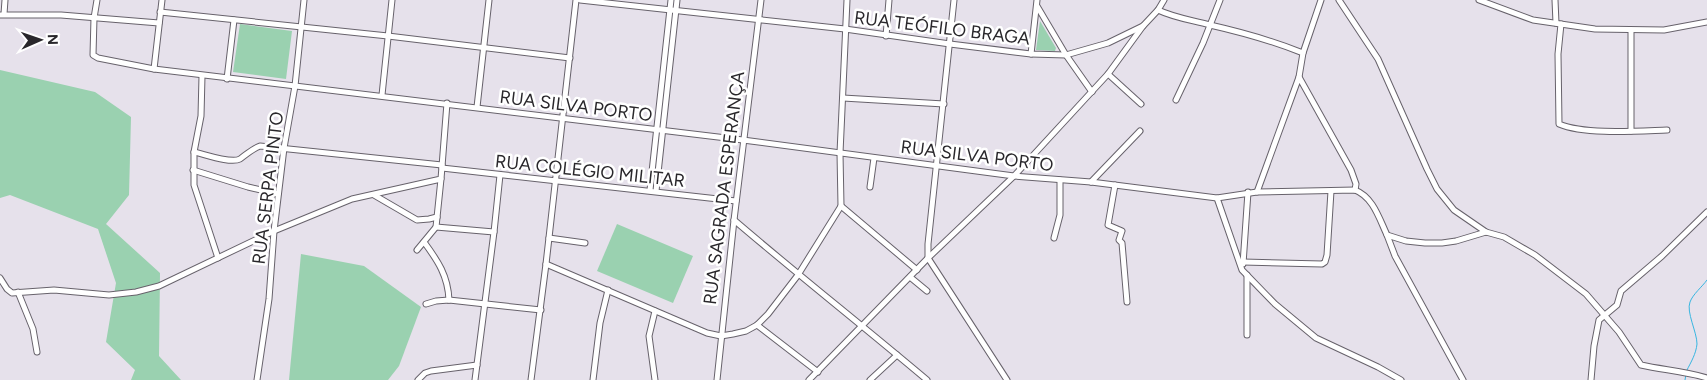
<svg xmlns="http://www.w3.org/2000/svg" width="1707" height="380" font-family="Figtree,sans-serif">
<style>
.green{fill:#9ad1b0}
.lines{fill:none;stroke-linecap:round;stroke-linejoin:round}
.stream{stroke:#38b6e1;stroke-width:1}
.minor-casing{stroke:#67626b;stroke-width:7}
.minor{stroke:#fff;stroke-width:5}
.labels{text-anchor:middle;stroke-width:5;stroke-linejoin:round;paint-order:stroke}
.street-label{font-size:18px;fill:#29272b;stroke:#fff}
</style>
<rect width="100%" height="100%" fill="#e6e1eb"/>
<g class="green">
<path d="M1040,21L1056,48L1055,51L1036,50Z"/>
<path d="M240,24L292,31L286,79L233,72Z"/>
<path d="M0,70L95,92L131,117L129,195L106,224L160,273L159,356L181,380H131L135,370L106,342L116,283L98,229L10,195L0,198Z"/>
<path d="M617,224L693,256L673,303L597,271Z"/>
<path d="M301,254L364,266L421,307L399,366L388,380H289Z"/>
</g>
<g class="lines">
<g class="stream">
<path d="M1687,370C1691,362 1696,354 1697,344C1697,332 1686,312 1690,302C1693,294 1702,287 1707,280"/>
<path d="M1685,380L1686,374"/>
</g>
<defs>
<g id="minor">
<path d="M97,0L94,18L93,55L98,58L154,69L743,140L1014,176L1091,182L1217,198L1257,192L1355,190C1373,197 1379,218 1387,235L1406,241L1425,243H1442L1456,241L1486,232L1504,237L1535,255L1586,294L1619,332L1641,365C1663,370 1685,371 1707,378"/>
<path d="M580,0L845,29L950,44L1031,54L1066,55L1108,43L1143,26L1158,10L1164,0"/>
<path d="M954,0L928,244V258L1007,380"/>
<path d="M1339,0L1378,59L1427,169L1437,189L1454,210L1486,232"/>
<path d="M1479,0L1533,20L1595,29L1664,30L1707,22"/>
<path d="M1555,0L1556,23"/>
<path d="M1037,6L1066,55L1092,92"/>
<path d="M1158,10C1175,18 1192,20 1210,25C1241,32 1273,41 1303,53"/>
<path d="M160,12L388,36L570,58"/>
<path d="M4,14L5,0"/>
<path d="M0,15H61L159,23"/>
<path d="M1561,24L1558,54L1559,124C1585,135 1638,131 1667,130"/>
<path d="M1631,31V131"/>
<path d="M886,36L889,0"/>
<path d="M1031,54L1037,0"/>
<path d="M154,69L162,0"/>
<path d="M1108,74L1141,104"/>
<path d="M202,76L201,116L194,152V185L218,258"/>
<path d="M1299,77L1303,53L1321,0"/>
<path d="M227,79L234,20"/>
<path d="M382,95L392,0"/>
<path d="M843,98L944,104"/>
<path d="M1176,100L1203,43L1220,0"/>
<path d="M477,107L489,0"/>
<path d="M194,152C204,154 231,164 240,159C247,154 252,149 260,146L442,165"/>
<path d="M442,168L736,201"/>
<path d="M193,170L248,187L278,194"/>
<path d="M1091,182L1140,131"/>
<path d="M1115,185L1108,225L1122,231L1119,240L1122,243L1127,302"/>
<path d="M870,187L874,158"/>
<path d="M650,190L671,0"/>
<path d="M656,191L677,0"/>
<path d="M1257,192L1299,77L1351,170L1356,184L1355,190"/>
<path d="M374,195L417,220L429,219L437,217"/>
<path d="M1217,198L1242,270L1275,304L1316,338L1378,367L1401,380"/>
<path d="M841,206L917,270"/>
<path d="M734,220C797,274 863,326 927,380"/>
<path d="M436,227L494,232"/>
<path d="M1387,235L1395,256L1463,380"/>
<path d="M549,238L585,243"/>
<path d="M1054,238L1060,215V180"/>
<path d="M424,242C438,261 448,276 449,300"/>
<path d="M417,250L436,227L441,179"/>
<path d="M1243,262L1322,264L1325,262L1327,255L1331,191"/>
<path d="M546,264L707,333L721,336L733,334L746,331L757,325L768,314L798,275L841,206L840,153L847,0"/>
<path d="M1243,264L1248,192"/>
<path d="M910,277L927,291"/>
<path d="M0,278L7,289L12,293L54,290L109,295L136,292L159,286L274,231L352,199L441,179L447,103"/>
<path d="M18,292L33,329L37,352"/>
<path d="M426,304L436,301L449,300L541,310"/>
<path d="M757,325L818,372"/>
<path d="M1247,335V275"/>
<path d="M257,380L269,299L274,231L284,148L295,86L304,0"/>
<path d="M418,380L425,373L431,371L477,365"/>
<path d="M475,380L494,232L500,175"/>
<path d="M531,380L546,264L576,0"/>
<path d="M593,380L600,323L608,290"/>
<path d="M655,380L649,336L655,311"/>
<path d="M717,380L734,220L761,0"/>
<path d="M809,380L928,258L1014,176L1108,74L1143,26"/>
<path d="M870,380L897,355"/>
<path d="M1591,380L1594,346L1599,320L1617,305L1621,291L1662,256L1707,212"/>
</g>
</defs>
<use href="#minor" class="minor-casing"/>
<use href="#minor" class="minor"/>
</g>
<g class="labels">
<g class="street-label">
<text transform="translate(942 28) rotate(7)" y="6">RUA TEÓFILO BRAGA</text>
<text transform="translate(576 106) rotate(7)" y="6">RUA SILVA PORTO</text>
<text transform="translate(977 156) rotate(7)" y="6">RUA SILVA PORTO</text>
<text transform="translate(590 171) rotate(6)" y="6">RUA COLÉGIO MILITAR</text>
<text transform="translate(268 188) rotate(-83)" y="6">RUA SERPA PINTO</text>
<text transform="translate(724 188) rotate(-83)" y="6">RUA SAGRADA ESPERANÇA</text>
</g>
</g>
<g transform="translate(40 40) rotate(88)" stroke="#ffffff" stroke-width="4" paint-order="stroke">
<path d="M0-4L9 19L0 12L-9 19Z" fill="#29272b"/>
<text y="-8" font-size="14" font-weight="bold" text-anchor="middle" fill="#29272b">N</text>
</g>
</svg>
